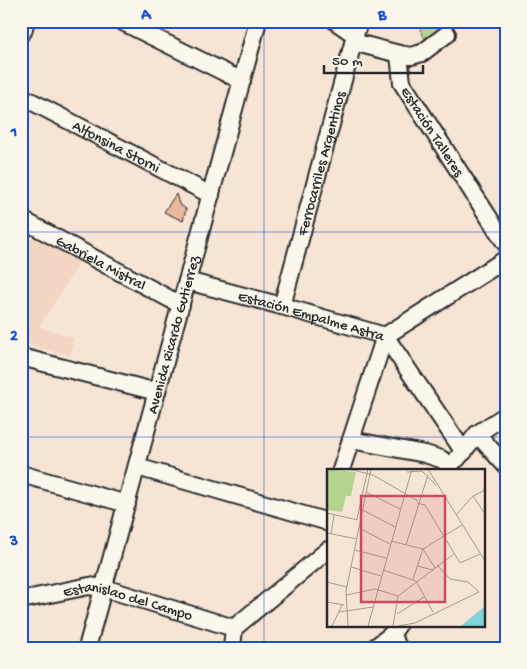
<svg xmlns="http://www.w3.org/2000/svg" width="527" height="669" font-family="'Gochi Hand',sans-serif">
<style>
.built{fill:#f2d6c3}
.green{fill:#b5d58f;stroke:#70805d}
.building{fill:#eab69c;stroke:#2b2b2b}
.lines{fill:none;stroke-linecap:round;stroke-linejoin:round}
.minor-casing{stroke:#2b2b2b;stroke-width:20}
.major-casing{stroke:#2b2b2b;stroke-width:25}
.minor{stroke:#fbf7ec;stroke-width:16}
.major{stroke:#fbf7ec;stroke-width:21}
.grid{fill:none;stroke:#1d4ed8;stroke-width:1;stroke-opacity:0.55}
.labels{text-anchor:middle;stroke-width:4;stroke-linejoin:round;paint-order:stroke}
.street-label{font-size:15px;fill:#2b2b2b;stroke:#fbf7ec}
.inset-road{fill:none;stroke:#a59a90;stroke-width:1}
.view{fill:#d1495b;fill-opacity:0.15;stroke:#d1495b;stroke-width:2.5}
.inset-edge{fill:none;stroke:#2b2b2b;stroke-width:2.5}
.neatline{fill:none;stroke:#1d4ed8;stroke-width:2}
.grid-label{font-size:16px;text-anchor:middle;font-weight:bold;fill:#1d4ed8}
</style>
<rect width="100%" height="100%" fill="#f6e4d4"/>
<filter id="ink" filterUnits="userSpaceOnUse"><feTurbulence type="fractalNoise" baseFrequency=".02" numOctaves="2"/><feDisplacementMap in="SourceGraphic" scale="10" xChannelSelector="R" yChannelSelector="G"/><feConvolveMatrix kernelMatrix="1 2 1 2 8 2 1 2 1" color-interpolation-filters="sRGB"/></filter>
<g filter="url(#ink)">
<path class="built" d="M21,232L80,261L39,327L74,338L70,355L21,343Z"/>
<path class="green" d="M417,21H451L452,23L424,38Z"/>
<path class="building" d="M176,194L179,204L186,209L183,221L164,212Z"/>
<g class="lines">
<defs>
<g id="minor">
<path d="M121,21L242,81"/>
<path d="M335,21L355,35"/>
<path id="s1" d="M353,42L399,54L402,83L506,244"/>
<path d="M399,54L411,56L422,53L447,34"/>
<path id="s2" d="M21,96L211,195"/>
<path id="s3" d="M21,219L181,305"/>
<path id="s4" d="M187,281L282,306L385,336L464,452"/>
<path id="s5" d="M282,306L359,21"/>
<path d="M21,357L157,392"/>
<path d="M477,434L506,466"/>
<path d="M351,440L425,454L441,459L451,466"/>
<path d="M457,459L477,434L506,415"/>
<path d="M137,467L325,521L328,523"/>
<path d="M341,470L385,336L506,259"/>
<path d="M21,474L127,504"/>
<path id="s6" d="M21,600L89,586L104,588L234,628"/>
<path d="M398,625L391,635L399,648"/>
<path d="M234,628L328,550"/>
<path id="s7" d="M87,648L258,21"/>
<path d="M232,648L234,628"/>
<path d="M374,648L391,635"/>
</g>
<path id="major" d="M21,30L23,21"/>
</defs>
<use href="#minor" class="minor-casing"/>
<use href="#major" class="major-casing"/>
<use href="#minor" class="minor"/>
<use href="#major" class="major"/>
</g>
</g>
<path class="grid" d="M264,21V648M21,232H506M21,437H506"/>
<g class="labels">
<g class="street-label">
<text dy="5" stroke="none"><textPath href="#s1" startOffset="134">Estación Talleres</textPath></text>
<text dy="5" stroke="none"><textPath href="#s2" startOffset="108">Alfonsina Storni</textPath></text>
<text dy="5" stroke="none"><textPath href="#s5" startOffset="148">Ferrocarriles Argentinos</textPath></text>
<text dy="5" stroke="none"><textPath href="#s3" startOffset="91">Gabriela Mistral</textPath></text>
<text dy="5" stroke="none"><textPath href="#s4" startOffset="129">Estación Empalme Astra</textPath></text>
<text dy="5" stroke="none"><textPath href="#s7" startOffset="325">Avenida Ricardo Gutierrez</textPath></text>
<text dy="5" stroke="none"><textPath href="#s6" startOffset="110">Estanislao del Campo</textPath></text>
</g>
</g>
<g transform="translate(327 469)">
<rect width="158" height="158" fill="#f6e4d4"/>
<path d="M0,0L29,3L24,27H19L15,43L0,41Z" fill="#b5d58f"/>
<path d="M157,138V157H134L153,141Z" fill="#81d2db"/>
<path class="inset-road" d="M22,0L46,6L91,32M101,0L158,92M80,3L95,2L109,16M39,23L73,40M146,27L158,45M90,34L98,36L133,94L153,85M36,41L68,58M0,44L31,51M129,46L146,27L158,21M30,50L41,0M32,59L63,75M0,64L30,70M4,65L7,46M64,72L96,80L108,99M79,76L101,6M28,81L59,89M90,97L106,101M24,98L54,107M56,101L89,112L106,143M86,110L96,80L135,56M0,113L20,118M19,126L48,120L71,127M71,127L127,85M0,133L17,136M12,143L46,138M70,145L97,128M5,157L15,136M21,157L19,122L44,0M41,157L85,0M66,157L71,127M71,157L88,154L152,123L141,113L123,110L110,96"/>
<path class="view" d="M34,27H118V133H34Z"/>
<rect width="158" height="158" class="inset-edge"/>
</g>
<rect width="527" height="669" fill="none" stroke="#fbf7ec" stroke-width="55"/>
<path d="M324 65v8h99v-8" fill="none" stroke="#2b2b2b" stroke-width="2.5"/>
<text x="332" y="65" font-size="15" fill="#2b2b2b" stroke="#fbf7ec" stroke-width="4" paint-order="stroke">50 m</text>
<rect x="28" y="28" width="472" height="614" class="neatline"/>
<g class="grid-label">
<text x="146" y="19">A</text>
<text x="382" y="19">B</text>
<text x="14" y="136">1</text>
<text x="14" y="340">2</text>
<text x="14" y="545">3</text>
</g>
</svg>
